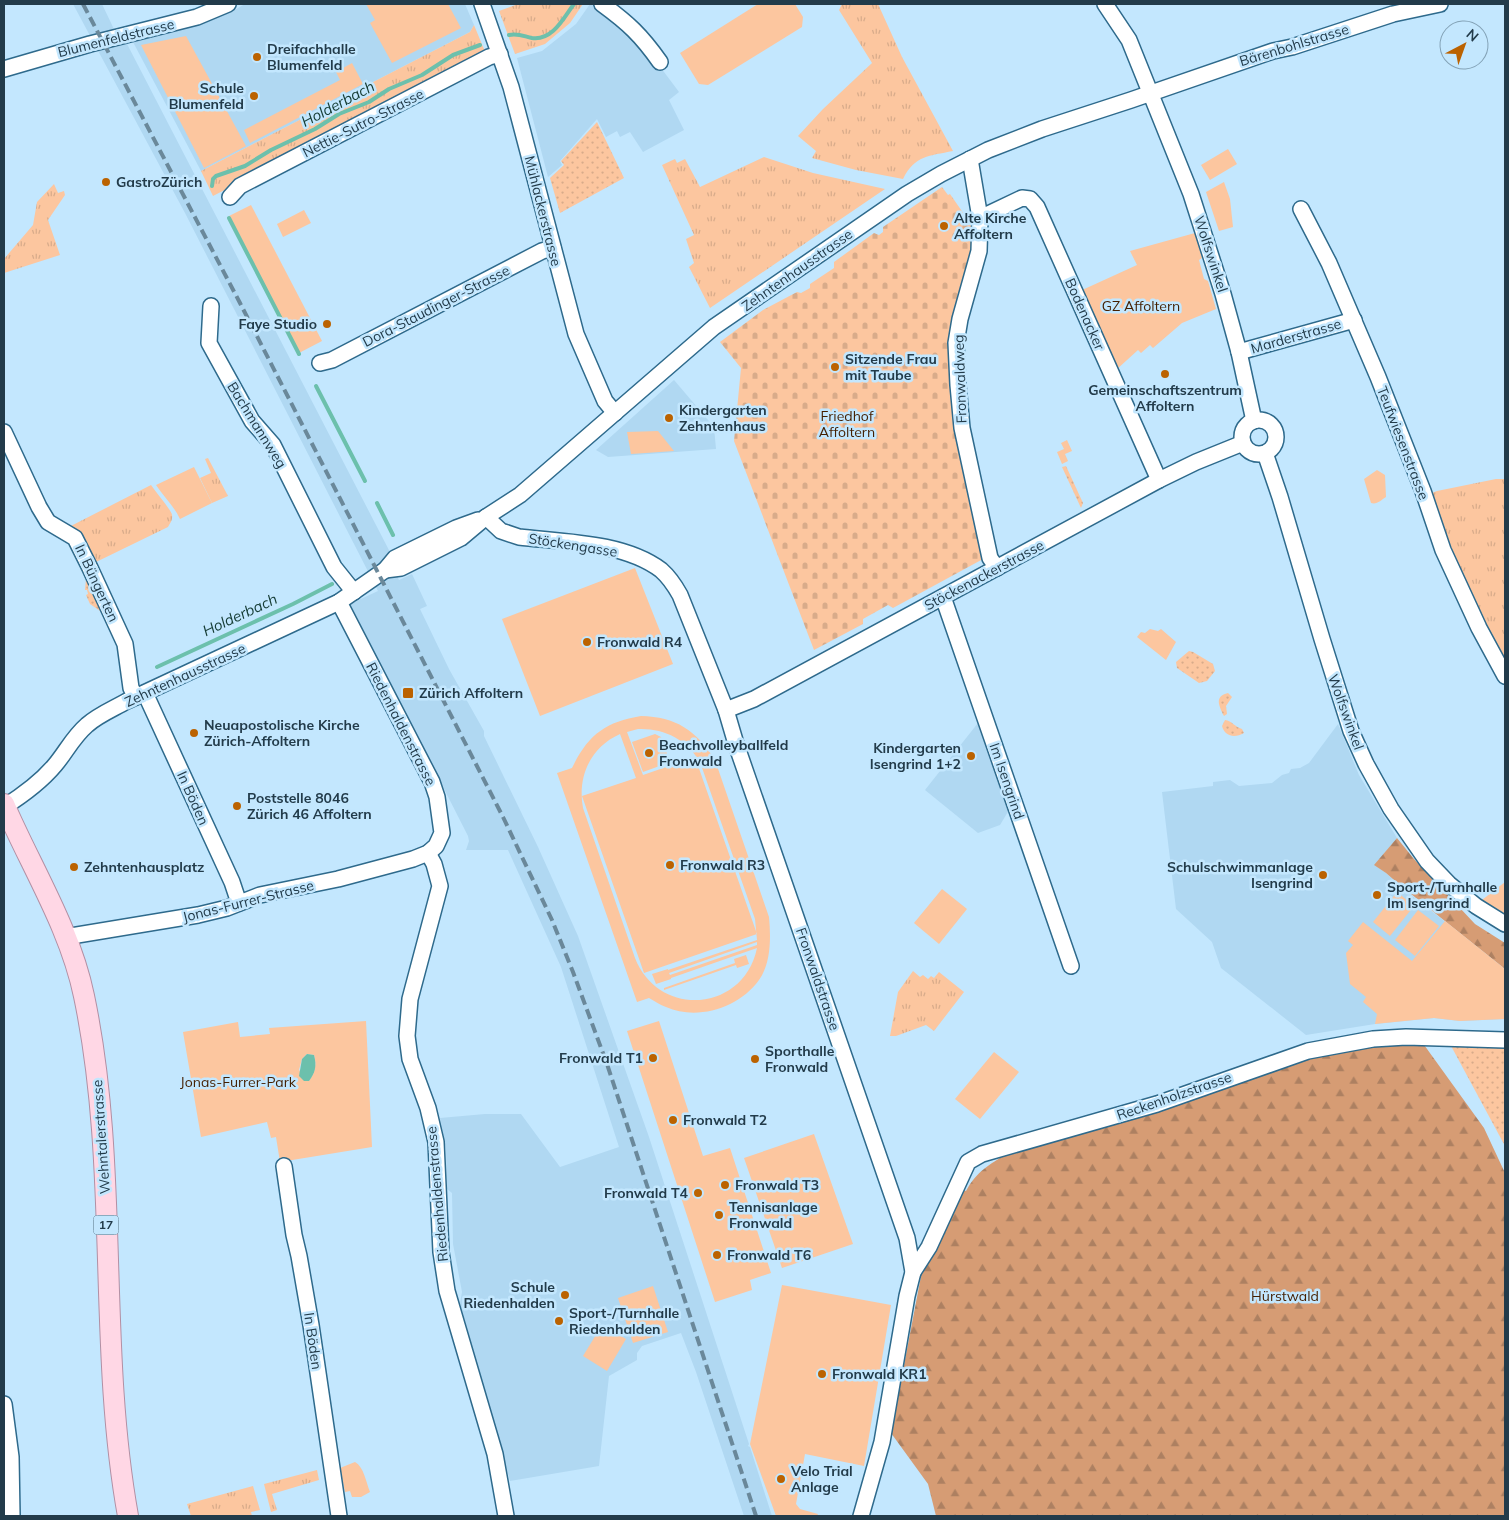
<svg xmlns="http://www.w3.org/2000/svg" width="1509" height="1520" font-family="Mulish,sans-serif">
<style>
.built{fill:#b0d8f2}
.grass{fill:url(#grass-tufts)}
.forest{fill:url(#forest-firs)}
.cemetery{fill:url(#cemetery-stones)}
.park{fill:#fcc69f;fill-rule:evenodd}
.garden{fill:url(#garden-dots)}
.water{fill:#6cc0ac}
.lines{fill:none;stroke-linecap:round;stroke-linejoin:round}
.stream{stroke:#6cc0ac;stroke-width:4}
.minor-casing{stroke:#2e6a8c;stroke-width:18}
.major-casing{stroke:#b28fa3;stroke-width:22}
.minor{stroke:#fff;stroke-width:15}
.major{stroke:#ffd7e5;stroke-width:20}
.rail{stroke:#6a889a;stroke-width:4;stroke-dasharray:10 5;stroke-linecap:butt}
.poi-dot{fill:#bb6200;stroke:#c3e7fe;stroke-width:2}
.labels{text-anchor:middle;stroke-width:5;stroke-linejoin:round;paint-order:stroke}
.shield{fill:#c3e7fe;stroke:#526f80;stroke-width:1}
.shield-label{font-size:12px;font-weight:bold;fill:#223b4a}
.street-label{font-size:14px;fill:#223b4a;stroke:#c3e7fe}
.poi-label{font-size:14px;font-weight:bold;fill:#223b4a;stroke:#c3e7fe;text-anchor:start}
.park-label{font-size:14px;fill:#441f00;stroke:#c3e7fe}
.water-label{font-size:15px;font-style:italic;fill:#143b33;stroke:#c3e7fe}
</style>
<defs>
<pattern id="grass-tufts" width="24" height="20" patternUnits="userSpaceOnUse" patternTransform="scale(1.25)"><rect width="24" height="20" fill="#fcc69f"/><path d="M3 7l-1-3M5 7V3M7 7l1-3M15 17l-1-3M17 17v-4M19 17l1-3" fill="none" stroke="#d8ab8a"/></pattern>
<pattern id="forest-firs" width="22" height="20" patternUnits="userSpaceOnUse" patternTransform="scale(1.25)"><rect width="22" height="20" fill="#d69c74"/><path d="M5 1l3.5 6h-7zM16 11l3.5 6h-7z" fill="#ad8061"/></pattern>
<pattern id="cemetery-stones" width="16" height="16" patternUnits="userSpaceOnUse" patternTransform="scale(1.25)"><rect width="16" height="16" fill="#fcc69f"/><path d="M2 7V4a2 2 0 0 1 4 0v3zM10 15v-3a2 2 0 0 1 4 0v3z" fill="#d8ab8a"/></pattern>
<pattern id="garden-dots" width="8" height="8" patternUnits="userSpaceOnUse" patternTransform="scale(1.25)"><rect width="8" height="8" fill="#fcc69f"/><path d="M2 2h.1M6 6h.1" fill="none" stroke="#d8ab8a" stroke-width="1.8" stroke-linecap="round"/></pattern>
</defs>
<rect width="100%" height="100%" fill="#c3e7fe"/>
<g class="built">
<path d="M73,4H102L121,44L126,42L391,554L393,567L399,580L412,574L427,606L420,609L449,669L484,731V736L538,847L578,936L649,1137L749,1444L748,1446L750,1447L772,1516H744L696,1372L681,1333L642,1346L637,1353V1360L609,1376L599,1466L510,1481L460,1303L462,1292L453,1244L452,1193L447,1189L446,1150L440,1118L485,1114H521L560,1167L619,1147L561,967L508,850H466L469,841L468,836L350,604L378,591L185,213Z"/>
<path d="M245,4H465L474,25L470,32L201,171L133,42L205,23L229,13Z"/>
<path d="M590,4H594L637,36L679,92L669,100L684,130L643,152L630,132L620,137L617,131L606,137L597,119L560,161L562,165L548,177L517,58L542,51L576,24Z"/>
<path d="M674,380L714,427L716,449L608,457L596,450Z"/>
<path d="M978,723L1009,810L1000,825L978,833L925,790Z"/>
<path d="M1338,724L1359,775L1397,838L1375,865L1386,873L1401,887L1505,969V1019L1460,1021L1434,1018L1375,1024L1306,1035L1221,968L1212,942L1176,909L1162,792L1213,786V782L1230,780L1239,786L1272,783L1282,775L1289,773L1291,769L1300,768L1309,763Z"/>
</g>
<g class="grass">
<path d="M518,4H583L570,23L545,44L515,54L499,11Z"/>
<path d="M842,4H878L902,57L953,151C929,156 915,155 903,179L856,170L812,158L816,151L798,136L823,109L872,63L839,10Z"/>
<path d="M474,25L486,54L213,196L201,171L470,32Z"/>
<path d="M764,157L813,173L885,189L710,308L689,267L694,263L686,239L694,235L662,165L675,159L677,163L685,159L700,187Z"/>
<path d="M54,184L58,193L64,191L65,195L48,220L60,255L4,273V259L33,225L37,202Z"/>
<path d="M208,458L228,496L212,503L200,478L211,473L205,459Z"/>
<path d="M1496,479H1505V668L1496,653L1428,499L1432,493L1437,491Z"/>
<path d="M151,485C155,491 172,511 172,515C173,520 170,523 168,527L92,564L65,529Z"/>
<path d="M913,971L920,977L923,975L928,979L931,976L934,978L939,972L964,992L934,1031L926,1025L896,1036H890L898,992Z"/>
<path d="M317,1470L319,1480L272,1494L277,1510L271,1512L264,1484Z"/>
<path d="M253,1486L260,1510L251,1512L252,1516H191L187,1504Z"/>
</g>
<g class="forest">
<path d="M1397,838L1414,859L1475,924L1505,943V969L1401,886L1386,873L1374,865Z"/>
<path d="M1422,1042L1484,1128L1505,1173V1516H936L928,1484L891,1433L922,1271L961,1189L966,1191C977,1171 989,1165 1008,1153L1279,1065L1345,1047Z"/>
</g>
<path class="cemetery" d="M942,187L948,195L950,194L975,230V241L956,314L983,559L893,608L888,605L863,619V624L814,650L734,441L741,368L720,342L763,310L797,292L801,293L810,288V284L834,268V262L874,233L879,235L883,232V227Z"/>
<g class="park">
<path d="M366,4H448L461,28L392,63L370,23L375,20Z"/>
<path d="M758,4H795L803,17L802,27L708,85L699,84L680,53Z"/>
<path d="M186,36L246,146L204,168L141,45Z"/>
<path d="M352,63L363,84L250,143L244,130L340,80L336,72Z"/>
<path d="M1228,149L1237,164L1210,180L1201,165Z"/>
<path d="M1224,182L1230,199L1233,227L1219,231L1206,192Z"/>
<path d="M251,205L322,341L299,353L229,216Z"/>
<path d="M304,210L311,223L283,237L277,224Z"/>
<path d="M1195,233L1202,258L1199,260L1204,279L1208,281L1216,309L1182,323L1153,348L1150,345L1141,353L1138,350L1116,370L1080,291L1137,265L1130,251Z"/>
<path d="M658,431L674,451L631,454L627,432Z"/>
<path d="M1067,440L1072,451L1065,454L1068,461L1062,464L1057,452L1064,449L1061,443Z"/>
<path d="M194,467L212,503L180,519C174,506 164,497 156,485Z"/>
<path d="M1377,470L1385,475L1386,497C1381,500 1377,505 1371,503L1364,479Z"/>
<path d="M635,568L673,664L540,716L502,619Z"/>
<path d="M1150,629L1158,631L1161,629L1176,642L1166,660L1137,637L1141,632L1145,633Z"/>
<path d="M641,716C676,717 696,730 715,760L769,917C771,938 771,963 759,980C739,1008 697,1021 666,1007C660,1005 655,1001 649,998L637,1002L557,773L572,768C588,735 605,722 641,716ZM638,729C664,728 686,739 700,762L755,919L757,940L668,970V969L652,974L656,984L671,979V978L757,948C744,1012 659,1019 635,958L583,808C577,776 591,747 620,734L636,778L582,796L644,973L757,934L695,757L643,775L627,732ZM757,942V945L670,975L669,973Z"/>
<path d="M655,734L661,737L669,759L665,764L643,772L632,742Z"/>
<path d="M1505,882V914L1482,900Z"/>
<path d="M942,889L967,909L939,944L914,923Z"/>
<path d="M1397,892L1414,906L1390,936L1373,922Z"/>
<path d="M1418,910L1439,926L1415,956L1395,940Z"/>
<path d="M1445,921L1505,969V1019L1460,1021L1434,1018L1375,1024L1377,1014L1363,1002L1366,997L1350,984L1346,953L1353,945L1348,941L1363,922L1412,961Z"/>
<path d="M746,955L749,964L737,968L736,965L664,990V988L735,963L734,959Z"/>
<path d="M366,1021L372,1147L280,1162L276,1137L271,1138L267,1122L201,1137L183,1032L238,1022L240,1037L270,1034L269,1028ZM307,1054L314,1055C317,1066 315,1072 309,1081L299,1070L302,1059Z"/>
<path d="M659,1021L703,1156L730,1148L771,1273L750,1280L752,1290L715,1302L627,1031Z"/>
<path d="M994,1052L1019,1072L980,1119L955,1099Z"/>
<path d="M814,1134L853,1244L782,1268L744,1158Z"/>
<path d="M782,1285L891,1305L864,1466L805,1454L796,1504L800,1509L818,1514L817,1516H776L750,1444Z"/>
<path d="M653,1286L668,1332L633,1343L618,1298Z"/>
<path d="M602,1325L626,1339L607,1371L583,1356Z"/>
<path d="M355,1462C364,1467 366,1482 370,1492L361,1497H352L350,1491L345,1492L340,1468Z"/>
</g>
<g class="garden">
<path d="M597,122L624,178L560,213L550,178L564,165L561,161Z"/>
<path d="M1066,466L1083,503L1081,508L1062,467Z"/>
<path d="M88,576L106,615L90,604L86,595L88,594L87,590H85L86,579Z"/>
<path d="M1189,651L1193,652L1213,664L1215,671L1207,681L1199,683L1177,668L1176,662Z"/>
<path d="M1228,693L1232,697L1226,706L1227,714L1224,716C1219,706 1214,696 1228,693Z"/>
<path d="M1225,720C1232,721 1235,727 1242,729L1244,733C1235,738 1225,737 1222,726Z"/>
<path d="M1450,1044L1505,1047V1146Z"/>
</g>
<path class="water" d="M307,1054L314,1055C317,1066 315,1073 309,1081H304L299,1076L302,1059Z"/>
<g class="lines">
<g class="stream">
<path d="M509,35C518,33 523,36 532,38C553,41 564,17 574,4"/>
<path d="M212,186L213,179L216,176L245,166L271,150L315,129L339,114L369,102L389,89L422,75L453,55L480,45"/>
<path d="M229,218L299,354"/>
<path d="M316,386L365,481"/>
<path d="M377,503L393,535"/>
<path d="M157,667L293,604L332,584"/>
</g>
<defs>
<g id="minor">
<path d="M482,4L511,87L576,334L605,401L615,413"/>
<path d="M602,4C628,23 641,35 660,62"/>
<path d="M1105,4L1129,40L1191,194L1223,294L1239,352L1254,421"/>
<path d="M4,69L90,44L197,17L228,4"/>
<path d="M970,159L980,218L979,251L960,319L956,343L958,385L962,428L990,558L997,568"/>
<path d="M230,197L240,186L489,57L500,54"/>
<path d="M1301,209L1329,263L1378,377L1423,491L1443,550L1479,628L1505,676"/>
<path d="M980,218L1022,198L1030,199L1037,207L1159,480"/>
<path d="M211,306L209,343L252,421L273,445L334,567L354,592"/>
<path d="M1239,352L1354,320"/>
<path d="M320,363L332,360L542,251L553,248"/>
<circle cx="1259" cy="437" r="17"/>
<path d="M4,432L39,507L48,522L75,538L90,568L125,644L131,688L136,697"/>
<path d="M1265,453L1280,497L1322,639L1351,731L1366,764L1391,809L1427,861L1449,884L1476,906L1505,924"/>
<path d="M486,517L501,531L519,537C563,542 624,542 661,570C669,577 675,586 680,595L726,710L736,744L907,1238L913,1272L907,1296L882,1442L861,1516"/>
<path d="M385,570L401,568L461,538L486,517L520,495L714,327L907,194L941,174L988,150L1042,129L1131,100L1273,51L1292,47L1393,14L1440,4"/>
<path d="M943,597L1071,966"/>
<path d="M145,693L232,882L239,903"/>
<path d="M726,710L754,699L1159,480L1196,462L1243,443"/>
<path d="M4,807C23,795 40,783 55,765C66,752 73,737 87,725C98,715 113,709 127,701L339,602L385,570L395,558L456,528L478,520"/>
<path d="M428,853L434,864L440,886L410,999L407,1036L410,1059L428,1108L436,1142L441,1252L447,1291L495,1454L506,1516"/>
<path d="M65,937L198,915L227,908L260,895L338,879L413,859L428,853L436,846L442,833L437,797L432,782L339,602"/>
<path d="M284,1166L294,1235L299,1256L311,1325L339,1516"/>
<path d="M913,1272L929,1247L968,1162L982,1154L1157,1104L1308,1051L1373,1039L1406,1037L1505,1040"/>
<path d="M4,1404L11,1457L12,1516"/>
</g>
<path id="major" d="M4,804C31,867 70,928 84,996C120,1167 97,1344 128,1516"/>
</defs>
<use href="#minor" class="minor-casing"/>
<use href="#major" class="major-casing"/>
<use href="#minor" class="minor"/>
<use href="#major" class="major"/>
<path class="rail" d="M83,4L240,303L503,817L552,920L573,972L607,1064L756,1516"/>
</g>
<g class="poi-dot">
<circle cx="257" cy="57" r="5"/>
<circle cx="254" cy="96" r="5"/>
<circle cx="106" cy="182" r="5"/>
<circle cx="944" cy="226" r="5"/>
<circle cx="327" cy="324" r="5"/>
<circle cx="835" cy="367" r="5"/>
<circle cx="1165" cy="374" r="5"/>
<circle cx="669" cy="418" r="5"/>
<circle cx="587" cy="642" r="5"/>
<rect x="402" y="687" width="12" height="12" rx="2.5"/>
<circle cx="194" cy="733" r="5"/>
<circle cx="649" cy="753" r="5"/>
<circle cx="971" cy="756" r="5"/>
<circle cx="237" cy="806" r="5"/>
<circle cx="670" cy="865" r="5"/>
<circle cx="74" cy="867" r="5"/>
<circle cx="1323" cy="875" r="5"/>
<circle cx="1377" cy="895" r="5"/>
<circle cx="653" cy="1058" r="5"/>
<circle cx="755" cy="1059" r="5"/>
<circle cx="673" cy="1120" r="5"/>
<circle cx="725" cy="1185" r="5"/>
<circle cx="698" cy="1193" r="5"/>
<circle cx="719" cy="1215" r="5"/>
<circle cx="717" cy="1255" r="5"/>
<circle cx="565" cy="1295" r="5"/>
<circle cx="559" cy="1321" r="5"/>
<circle cx="822" cy="1374" r="5"/>
<circle cx="781" cy="1479" r="5"/>
</g>
<g class="labels">
<rect class="shield" x="93.5" y="1215.5" width="25" height="19" rx="4"/>
<g class="shield-label">
<text x="106" y="1229">17</text>
</g>
<g class="street-label">
<text transform="translate(116 38) rotate(-14)" y="5">Blumenfeldstrasse</text>
<text transform="translate(1294 45) rotate(-17)" y="5">Bärenbohlstrasse</text>
<text transform="translate(363 123) rotate(-27)" y="5">Nettie-Sutro-Strasse</text>
<text transform="translate(543 211) rotate(76)" y="5">Mühlackerstrasse</text>
<text transform="translate(1211 254) rotate(72)" y="5">Wolfswinkel</text>
<text transform="translate(797 270) rotate(-35)" y="5">Zehntenhausstrasse</text>
<text transform="translate(436 306) rotate(-27)" y="5">Dora-Staudinger-Strasse</text>
<text transform="translate(1085 314) rotate(66)" y="5">Bodenacker</text>
<text transform="translate(1296 336) rotate(-16)" y="5">Marderstrasse</text>
<text transform="translate(960 379) rotate(-92)" y="5">Fronwaldweg</text>
<text transform="translate(257 425) rotate(58)" y="5">Bachmannweg</text>
<text transform="translate(1403 443) rotate(69)" y="5">Teufwiesenstrasse</text>
<text transform="translate(573 545) rotate(9)" y="5">Stöckengasse</text>
<text transform="translate(984 575) rotate(-28)" y="5">Stöckenackerstrasse</text>
<text transform="translate(97 583) rotate(65)" y="5">In Büngerten</text>
<text transform="translate(185 675) rotate(-25)" y="5">Zehntenhausstrasse</text>
<text transform="translate(1346 712) rotate(70)" y="5">Wolfswinkel</text>
<text transform="translate(401 724) rotate(63)" y="5">Riedenhaldenstrasse</text>
<text transform="translate(1007 781) rotate(71)" y="5">Im Isengrind</text>
<text transform="translate(193 798) rotate(66)" y="5">In Böden</text>
<text transform="translate(248 901) rotate(-14)" y="5">Jonas-Furrer-Strasse</text>
<text transform="translate(818 979) rotate(71)" y="5">Fronwaldstrasse</text>
<text transform="translate(1174 1096) rotate(-19)" y="5">Reckenholzstrasse</text>
<text transform="translate(101 1137) rotate(-94)" y="5">Wehntalerstrasse</text>
<text transform="translate(437 1194) rotate(-95)" y="5">Riedenhaldenstrasse</text>
<text transform="translate(313 1341) rotate(82)" y="5">In Böden</text>
</g>
<g class="poi-label">
<text x="267" y="54">Dreifachhalle<tspan x="267" dy="16">Blumenfeld</tspan></text>
<text x="244" y="93" text-anchor="end">Schule<tspan x="244" dy="16">Blumenfeld</tspan></text>
<text x="116" y="187">GastroZürich</text>
<text x="954" y="223">Alte Kirche<tspan x="954" dy="16">Affoltern</tspan></text>
<text x="317" y="329" text-anchor="end">Faye Studio</text>
<text x="845" y="364">Sitzende Frau<tspan x="845" dy="16">mit Taube</tspan></text>
<text x="1165" y="395" text-anchor="middle">Gemeinschaftszentrum<tspan x="1165" dy="16">Affoltern</tspan></text>
<text x="679" y="415">Kindergarten<tspan x="679" dy="16">Zehntenhaus</tspan></text>
<text x="597" y="647">Fronwald R4</text>
<text x="419" y="698">Zürich Affoltern</text>
<text x="204" y="730">Neuapostolische Kirche<tspan x="204" dy="16">Zürich-Affoltern</tspan></text>
<text x="659" y="750">Beachvolleyballfeld<tspan x="659" dy="16">Fronwald</tspan></text>
<text x="961" y="753" text-anchor="end">Kindergarten<tspan x="961" dy="16">Isengrind 1+2</tspan></text>
<text x="247" y="803">Poststelle 8046<tspan x="247" dy="16">Zürich 46 Affoltern</tspan></text>
<text x="680" y="870">Fronwald R3</text>
<text x="84" y="872">Zehntenhausplatz</text>
<text x="1313" y="872" text-anchor="end">Schulschwimmanlage<tspan x="1313" dy="16">Isengrind</tspan></text>
<text x="1387" y="892">Sport-/Turnhalle<tspan x="1387" dy="16">Im Isengrind</tspan></text>
<text x="765" y="1056">Sporthalle<tspan x="765" dy="16">Fronwald</tspan></text>
<text x="643" y="1063" text-anchor="end">Fronwald T1</text>
<text x="683" y="1125">Fronwald T2</text>
<text x="735" y="1190">Fronwald T3</text>
<text x="688" y="1198" text-anchor="end">Fronwald T4</text>
<text x="729" y="1212">Tennisanlage<tspan x="729" dy="16">Fronwald</tspan></text>
<text x="727" y="1260">Fronwald T6</text>
<text x="555" y="1292" text-anchor="end">Schule<tspan x="555" dy="16">Riedenhalden</tspan></text>
<text x="569" y="1318">Sport-/Turnhalle<tspan x="569" dy="16">Riedenhalden</tspan></text>
<text x="832" y="1379">Fronwald KR1</text>
<text x="791" y="1476">Velo Trial<tspan x="791" dy="16">Anlage</tspan></text>
</g>
<g class="park-label">
<text x="1141" y="311">GZ Affoltern</text>
<text x="847" y="421">Friedhof<tspan x="847" dy="16">Affoltern</tspan></text>
<text x="238" y="1087">Jonas-Furrer-Park</text>
<text x="1285" y="1301">Hürstwald</text>
</g>
<g class="water-label">
<text transform="translate(338 104) rotate(-28)" y="5">Holderbach</text>
<text transform="translate(240 615) rotate(-25)" y="5">Holderbach</text>
</g>
</g>
<rect width="1509" height="1520" fill="none" stroke="#223b4a" stroke-width="10"/>
<g transform="translate(1464 45) rotate(41)"><circle r="24" fill="#c3e7fe" stroke="#83a2b6"/>
<path d="M0-4L9 19L0 12L-9 19Z" fill="#bb6200"/>
<text y="-8" font-size="14" font-weight="bold" text-anchor="middle" fill="#223b4a">N</text>
</g>
</svg>
